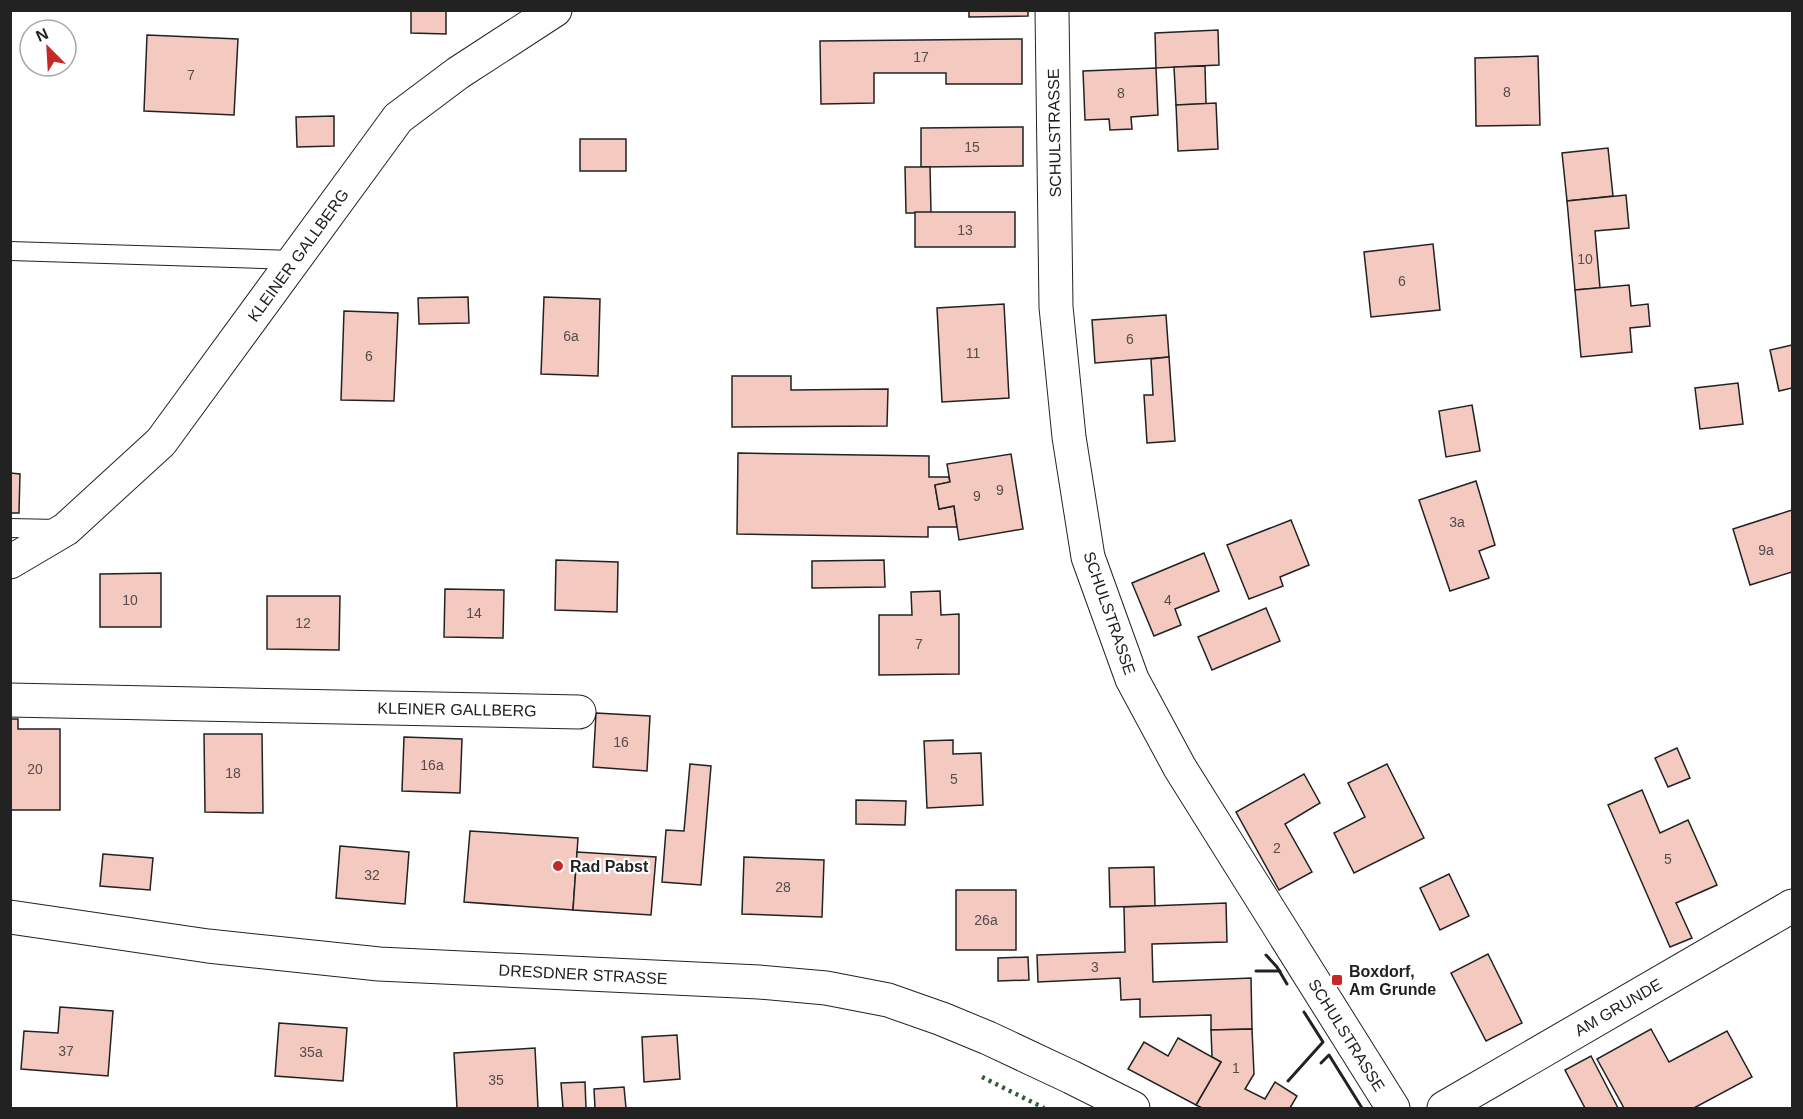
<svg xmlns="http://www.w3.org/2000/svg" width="1803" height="1119" font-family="Helvetica,sans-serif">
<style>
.building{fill:#f3c9c0;stroke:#222;stroke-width:1.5}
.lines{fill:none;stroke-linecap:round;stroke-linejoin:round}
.lane-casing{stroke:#222;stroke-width:20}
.street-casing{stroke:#222;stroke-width:35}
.secondary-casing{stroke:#222;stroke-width:35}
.lane{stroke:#fff;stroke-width:18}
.street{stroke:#fff;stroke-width:33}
.secondary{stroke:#fff;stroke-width:33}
.hedge{stroke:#2f5e38;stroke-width:4.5;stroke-dasharray:3 4.5;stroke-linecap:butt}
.wall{stroke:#222;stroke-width:3}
.poi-dot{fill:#c62828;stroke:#fff;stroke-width:2}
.labels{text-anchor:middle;stroke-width:4.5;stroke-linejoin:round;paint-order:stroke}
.number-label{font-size:14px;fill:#564c4a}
.street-label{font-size:16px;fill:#222;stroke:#fff}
.poi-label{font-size:16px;font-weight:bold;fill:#222;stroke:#fff;text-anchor:start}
</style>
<rect width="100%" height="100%" fill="#fff"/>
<g class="building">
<path d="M411,10H446V34L411,33Z"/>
<path d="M969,10H1028V16L969,17Z"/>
<path d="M1218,30L1219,65L1156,68L1155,33Z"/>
<path d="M147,35L238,39L234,115L144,111Z"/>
<path d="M1022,39V84H946V73H874V103L821,104L820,41Z"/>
<path d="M1538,56L1540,125L1476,126L1475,58Z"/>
<path d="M1205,66L1206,104L1176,105L1174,67Z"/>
<path d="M1156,68L1158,115L1131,117L1132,129L1110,130L1109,119L1085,120L1083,71Z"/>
<path d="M1216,103L1218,149L1178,151L1176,105Z"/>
<path d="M334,116V146L297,147L296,117Z"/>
<path d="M1023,127V166L921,167V128Z"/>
<rect x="580" y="139" width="46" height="32"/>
<path d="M1608,148L1613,196L1567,201L1562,153Z"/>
<path d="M905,167H930L931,213H906Z"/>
<path d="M1626,195L1629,228L1595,231L1600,288L1575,290L1567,201Z"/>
<rect x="915" y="212" width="100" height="35"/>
<path d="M1433,244L1440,310L1371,317L1364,252Z"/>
<path d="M1629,285L1631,306L1648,304L1650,326L1630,328L1632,352L1581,357L1575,290Z"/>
<path d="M468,297L469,323L419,324L418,298Z"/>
<path d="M544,297L600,299L598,376L541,374Z"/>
<path d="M1004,304L1009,398L942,402L937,308Z"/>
<path d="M344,311L398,313L394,401L341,400Z"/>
<path d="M1166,315L1169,357L1095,363L1092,320Z"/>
<path d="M1792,345V388L1779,391L1770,350Z"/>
<path d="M1169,357L1175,441L1147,443L1144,395H1153L1151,359Z"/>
<path d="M732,376H791V390L888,389L887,426L732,427Z"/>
<path d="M1738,383L1743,424L1700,429L1695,388Z"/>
<path d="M1472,405L1480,451L1446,457L1439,411Z"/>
<path d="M738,453L929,456V477H949L950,482L935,485L939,509L954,506L957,527H928V537L737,534Z"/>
<path d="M1011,454L1023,529L959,540L954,506L939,509L935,485L950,482L947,464Z"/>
<path d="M10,473L20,474L19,513H10Z"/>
<path d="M1476,481L1495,545L1479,551L1489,578L1450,591L1419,500Z"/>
<path d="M1792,510V572L1750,585L1733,529Z"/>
<path d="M1291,520L1309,565L1280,577L1283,586L1249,599L1227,545Z"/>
<path d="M1204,553L1219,591L1175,609L1181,625L1154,636L1132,583Z"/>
<path d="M556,560L618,562L617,612L555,610Z"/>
<path d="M884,560L885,587L812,588V561Z"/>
<path d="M161,573V627H100V574Z"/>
<path d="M445,589L504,590L503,638L444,637Z"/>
<path d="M940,591L941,615L959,614V674L879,675V615H912L911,592Z"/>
<path d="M267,596H340L339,650L267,649Z"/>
<path d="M1266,608L1280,641L1212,670L1198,637Z"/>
<path d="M596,713L650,716L647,771L593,767Z"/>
<path d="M10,719H18V729H60V810H10Z"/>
<path d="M204,734H262L263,813L205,812Z"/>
<path d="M404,737L462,739L460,793L402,791Z"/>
<path d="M953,740V754L981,753L983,805L927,808L924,741Z"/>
<path d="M1677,748L1690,778L1668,787L1655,758Z"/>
<path d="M690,764L711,766L701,885L662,882L666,830L684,831Z"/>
<path d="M1387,764L1424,838L1354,873L1334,833L1365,817L1348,783Z"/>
<path d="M1304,774L1320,803L1285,824L1312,872L1279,890L1236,812Z"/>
<path d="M1642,790L1660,833L1688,820L1717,885L1676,903L1692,938L1670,947L1608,805Z"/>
<path d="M856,800L906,801L905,825L856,824Z"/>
<path d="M470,831L578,838L573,910L464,902Z"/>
<path d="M340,846L409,852L405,904L336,898Z"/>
<path d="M577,852L656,857L651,915L573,910Z"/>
<path d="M103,854L153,858L150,890L100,886Z"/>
<path d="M744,857L824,860L822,917L742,914Z"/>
<path d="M1154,867L1155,906L1110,907L1109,868Z"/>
<path d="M1449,874L1469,916L1440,930L1420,888Z"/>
<rect x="956" y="890" width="60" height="60"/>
<path d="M1226,903L1227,942L1152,944L1153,982L1251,978L1252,1029L1211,1030V1015L1140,1017V999L1121,1000L1120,978L1038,982L1037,955L1125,952L1124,907Z"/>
<path d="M1488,954L1522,1023L1486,1041L1451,973Z"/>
<path d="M1028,957L1029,980L998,981V958Z"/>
<path d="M60,1007L113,1011L108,1076L21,1069L24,1031L58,1033Z"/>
<path d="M279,1023L347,1028L343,1081L275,1076Z"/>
<path d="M1252,1029L1254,1074L1245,1089L1265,1099L1275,1082L1297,1096L1290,1108H1202L1196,1105L1221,1062L1212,1057L1211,1030Z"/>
<path d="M1651,1029L1669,1062L1727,1031L1752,1077L1694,1108H1624L1597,1059Z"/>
<path d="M677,1035L680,1079L644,1082L642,1037Z"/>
<path d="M1178,1038L1221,1062L1196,1105L1128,1069L1144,1042L1168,1056Z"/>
<path d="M535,1048L538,1108H457L454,1053Z"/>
<path d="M1591,1056L1618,1108H1585L1565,1070Z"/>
<path d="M585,1082L586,1108H563L561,1083Z"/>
<path d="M624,1087L626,1108H595L594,1089Z"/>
</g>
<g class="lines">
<defs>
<g id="lane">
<path d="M10,251L294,260"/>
<path d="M10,528L58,529"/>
</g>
<g id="street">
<path d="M10,562L66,529L161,442L398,118L458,73L555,10"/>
<path d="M10,700L579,712"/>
<path d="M1444,1108L1792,906"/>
</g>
<g id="secondary">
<path d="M1052,10L1056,307L1069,437L1088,557L1132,679L1180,768L1393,1108"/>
<path d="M10,917L208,946L379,964L759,982L826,988L888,1000L942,1019L988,1038L1071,1077L1133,1108"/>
</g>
</defs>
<use href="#lane" class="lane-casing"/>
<use href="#street" class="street-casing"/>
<use href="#secondary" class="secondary-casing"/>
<use href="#lane" class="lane"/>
<use href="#street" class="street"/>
<use href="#secondary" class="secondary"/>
<path class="hedge" d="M982,1077L1044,1108"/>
<g class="wall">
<path d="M1266,955L1277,967L1287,984"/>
<path d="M1256,971H1280"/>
<path d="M1321,1063L1329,1055L1362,1108"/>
<path d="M1288,1081L1323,1042L1304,1012"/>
</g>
</g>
<g class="poi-dot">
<circle cx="558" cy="866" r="6"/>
<rect x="1331" y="974" width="12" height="12" rx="3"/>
</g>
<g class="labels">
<g class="number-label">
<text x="921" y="62">17</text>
<text x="191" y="80">7</text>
<text x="1507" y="97">8</text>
<text x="1121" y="98">8</text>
<text x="972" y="152">15</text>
<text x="965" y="235">13</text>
<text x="1585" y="264">10</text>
<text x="1402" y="286">6</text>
<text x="571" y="341">6a</text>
<text x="1130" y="344">6</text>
<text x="973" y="358">11</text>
<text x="369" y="361">6</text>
<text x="1000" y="495">9</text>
<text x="977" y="501">9</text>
<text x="1457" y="527">3a</text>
<text x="1766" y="555">9a</text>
<text x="130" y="605">10</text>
<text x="1168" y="605">4</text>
<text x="474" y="618">14</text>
<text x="303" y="628">12</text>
<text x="919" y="649">7</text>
<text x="621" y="747">16</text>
<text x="432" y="770">16a</text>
<text x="35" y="774">20</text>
<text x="233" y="778">18</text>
<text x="954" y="784">5</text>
<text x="1277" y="853">2</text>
<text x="1668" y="864">5</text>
<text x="372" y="880">32</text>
<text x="783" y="892">28</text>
<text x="986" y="925">26a</text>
<text x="1095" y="972">3</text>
<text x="66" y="1056">37</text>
<text x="311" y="1057">35a</text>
<text x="1236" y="1073">1</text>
<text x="496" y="1085">35</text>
</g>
<g class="street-label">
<text transform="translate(1054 133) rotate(-91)" y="6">SCHULSTRASSE</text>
<text transform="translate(298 255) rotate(-54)" y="6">KLEINER GALLBERG</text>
<text transform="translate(1110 613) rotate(71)" y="6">SCHULSTRASSE</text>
<text transform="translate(457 709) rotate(1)" y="6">KLEINER GALLBERG</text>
<text transform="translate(583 974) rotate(3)" y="6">DRESDNER STRASSE</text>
<text transform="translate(1618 1007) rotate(-30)" y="6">AM GRUNDE</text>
<text transform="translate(1347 1035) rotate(58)" y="6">SCHULSTRASSE</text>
</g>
<g class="poi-label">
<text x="570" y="872">Rad Pabst</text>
<text x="1349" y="977">Boxdorf,<tspan x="1349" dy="18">Am Grunde</tspan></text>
</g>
</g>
<rect width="1803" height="1119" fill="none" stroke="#222222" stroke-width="24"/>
<g transform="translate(48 48) rotate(336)"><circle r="28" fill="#ffffff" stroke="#a7a7a7" stroke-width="1.5"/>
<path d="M0-4.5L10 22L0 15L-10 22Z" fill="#c62828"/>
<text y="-9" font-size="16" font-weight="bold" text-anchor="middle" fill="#222222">N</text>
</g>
</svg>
